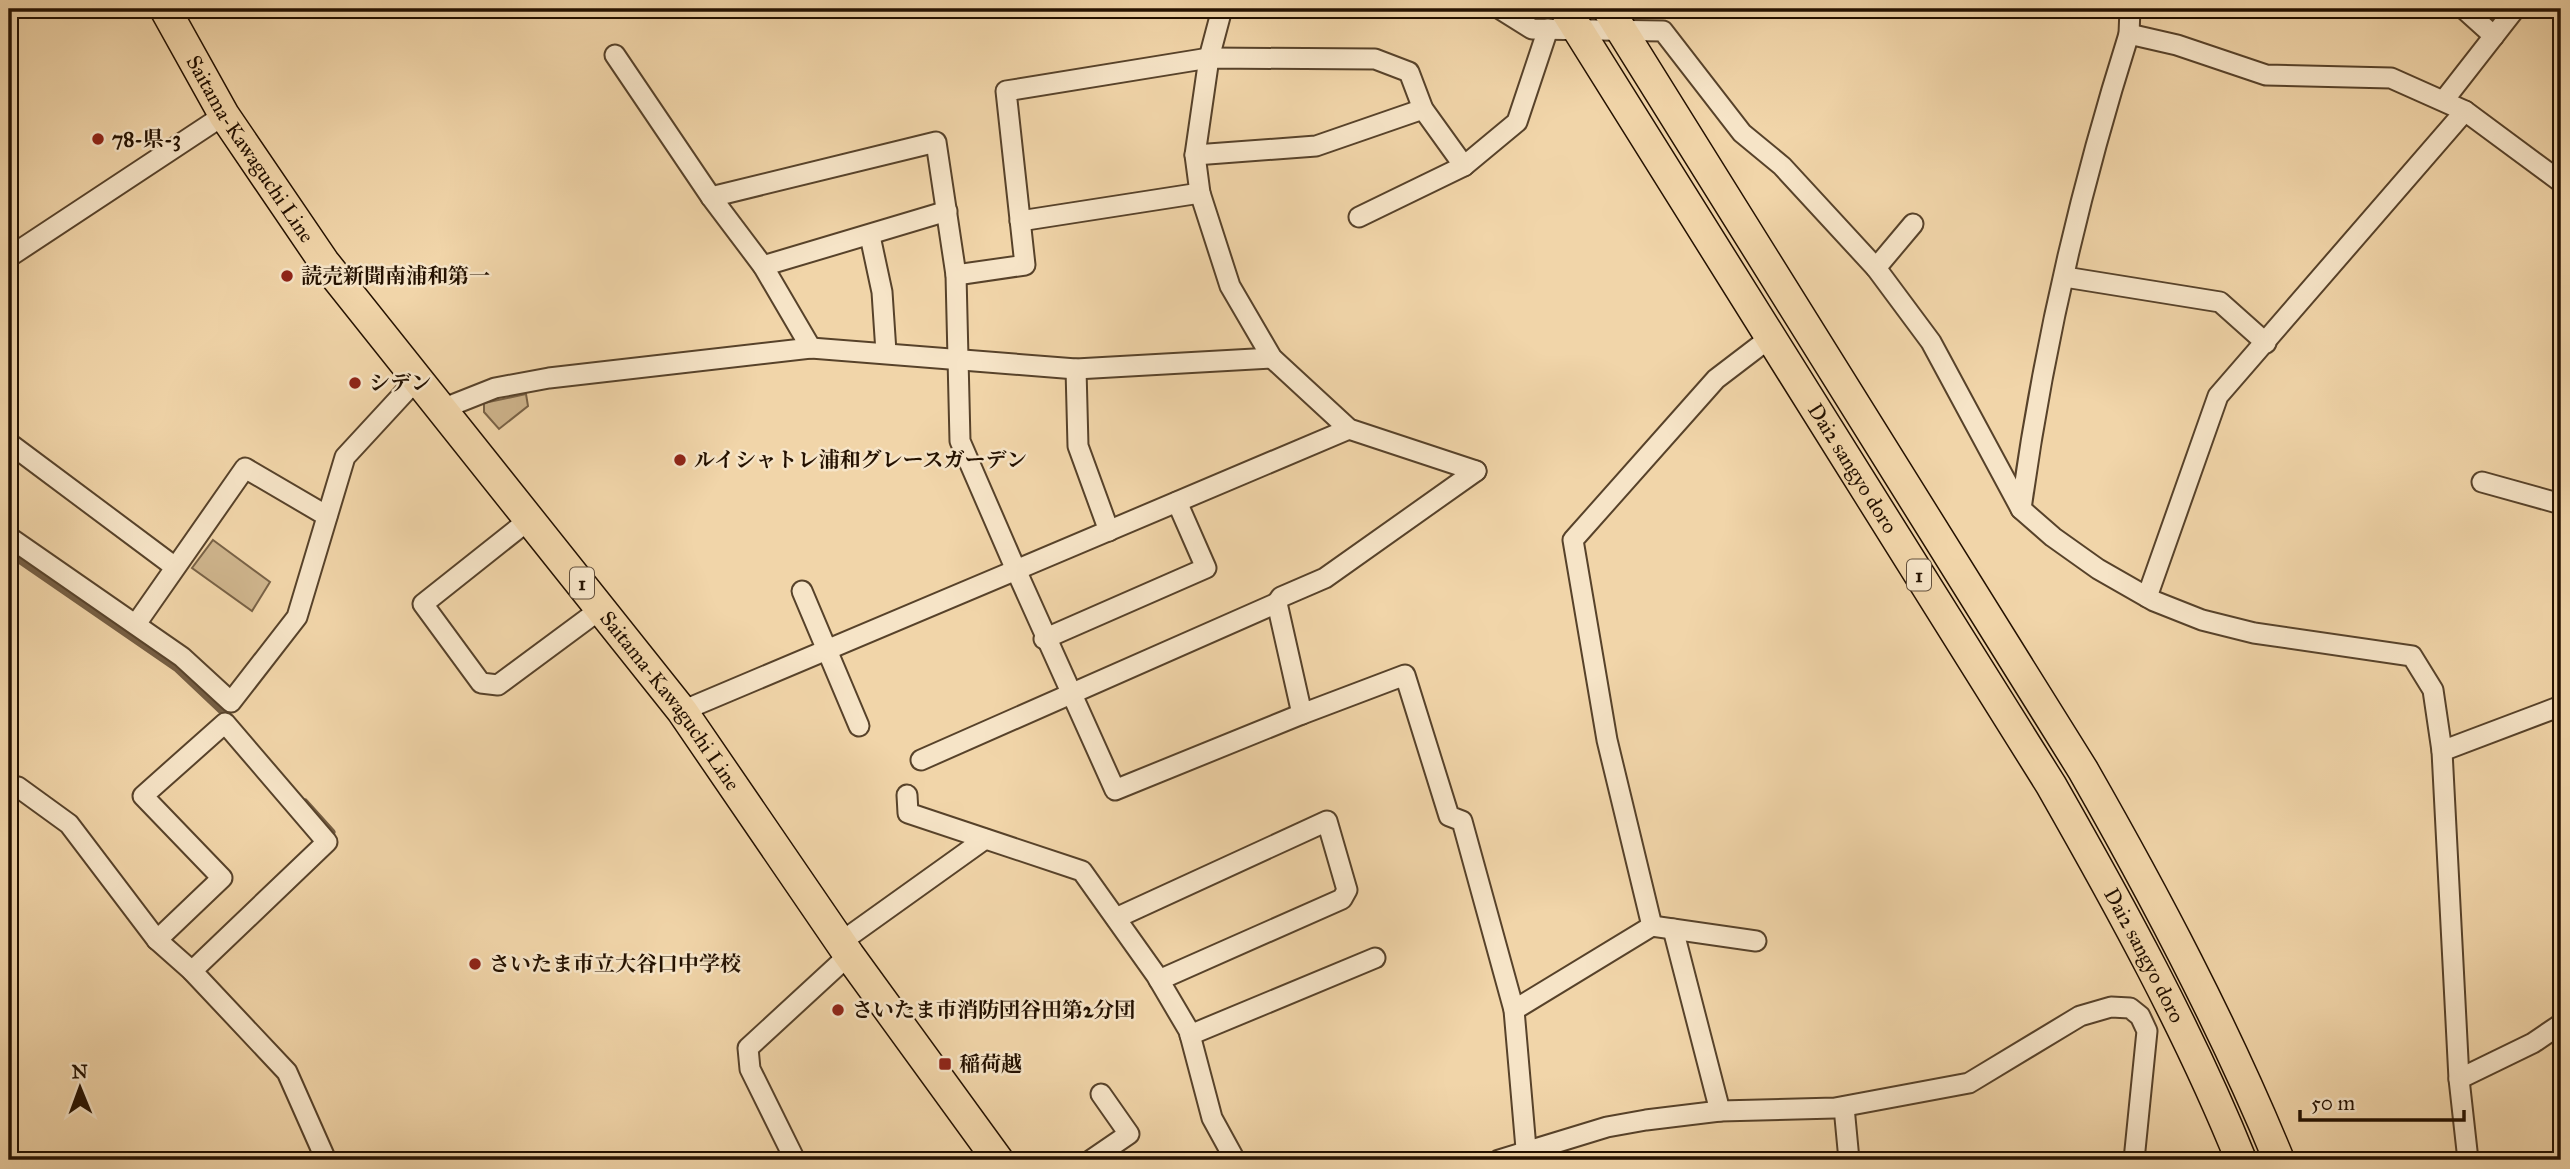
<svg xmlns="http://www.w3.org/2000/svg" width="2570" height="1169" font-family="'IM FELL Great Primer','Noto Serif JP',serif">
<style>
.green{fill:#ceb48c;stroke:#796246;stroke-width:2}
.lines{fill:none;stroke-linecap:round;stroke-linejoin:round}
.stream{stroke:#755e43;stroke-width:7}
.street-casing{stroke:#57422a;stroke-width:23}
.primary-casing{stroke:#241100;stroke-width:33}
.street{stroke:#f6e4c7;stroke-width:19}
.primary{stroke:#f1d5a9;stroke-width:30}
.poi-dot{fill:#8f2418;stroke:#f6e4c7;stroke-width:2.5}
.labels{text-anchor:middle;stroke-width:5;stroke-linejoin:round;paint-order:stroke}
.shield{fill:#f6e4c7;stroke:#63503c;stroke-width:2}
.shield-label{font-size:19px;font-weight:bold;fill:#241100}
.poi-label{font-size:21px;font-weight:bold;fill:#241100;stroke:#f6e4c7;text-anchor:start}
.street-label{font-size:21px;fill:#241100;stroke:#f6e4c7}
</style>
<rect width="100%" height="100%" fill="#f1d5a9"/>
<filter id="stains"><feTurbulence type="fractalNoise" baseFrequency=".00286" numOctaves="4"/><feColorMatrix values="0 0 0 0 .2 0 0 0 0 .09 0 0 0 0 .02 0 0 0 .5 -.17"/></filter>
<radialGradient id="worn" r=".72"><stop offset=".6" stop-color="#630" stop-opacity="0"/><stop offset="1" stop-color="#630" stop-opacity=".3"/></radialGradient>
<g class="green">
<path d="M526,394L528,406L499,429L484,412V403Z"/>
<path d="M213,540L270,582L252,611L192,568Z"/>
</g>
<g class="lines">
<g class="stream">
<path d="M9,553L176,668L231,720"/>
<path d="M305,802L332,832"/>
</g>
<defs>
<g id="street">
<path d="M1222,9L1209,58L1195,155L1200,193L1230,286L1272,358L1349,429L1476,471"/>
<path d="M1500,9L1532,29L1663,31L1742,133L1782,166L1876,268L1913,224"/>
<path d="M2464,9L2494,36"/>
<path d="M2129,34L2177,45L2266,75L2391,78L2465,111L2561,182"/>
<path d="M615,55L711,197L763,266L811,348"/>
<path d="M2444,100L2515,9"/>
<path d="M1195,155L1316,146L1423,109"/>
<path d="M711,197L936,142L956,275L960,441L1016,570L1349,429"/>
<path d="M1359,217L1464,166L1517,122L1548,29"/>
<path d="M1020,221L1200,193"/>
<path d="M870,236L882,292L886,352"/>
<path d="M9,257L224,115"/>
<path d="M763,266L947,211"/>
<path d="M1876,268L1931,342L2021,509L2053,537L2098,569L2154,601L2202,620L2254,633L2412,656L2433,690L2442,751L2459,1079L2468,1160"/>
<path d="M956,275L1025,265L1006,91L1209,58L1375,59L1409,72L1423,109L1464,166"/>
<path d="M2065,277L2220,302L2266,343"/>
<path d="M1076,369L1078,446L1109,531"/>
<path d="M442,409L495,388L549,378L811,348L1076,369L1272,358"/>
<path d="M9,443L175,567"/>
<path d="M1476,471L1325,578L1281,597L1277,603L1302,714L1405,675L1449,816L1462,821L1514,1010L1527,1160"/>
<path d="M2482,482L2561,504"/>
<path d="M2021,509C2043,349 2080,189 2129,34L2130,9"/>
<path d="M530,519L423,604L481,683L498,685L602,608"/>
<path d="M9,537L182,657L231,702L297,617L345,457L417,379"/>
<path d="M802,591L859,726"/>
<path d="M2147,597L2218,396L2465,111"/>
<path d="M136,624L245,468L327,516"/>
<path d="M1044,639L1206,568L1177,502"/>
<path d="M682,711L1016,570L1115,790L1302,714"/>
<path d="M2442,751L2561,706"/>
<path d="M921,760L1277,603"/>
<path d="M9,785L18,787L69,824L157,940L192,971L287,1072L326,1160"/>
<path d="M907,795L908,813L1082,871L1156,975L1189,1031L1212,1118L1235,1160"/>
<path d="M1116,918L1327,821L1347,890L1342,899L1159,980"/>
<path d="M1652,926L1607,740L1573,540L1716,379L1771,337"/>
<path d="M1673,929L1720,1111"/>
<path d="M157,940L222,878L143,796L225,723L327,842L192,971"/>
<path d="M841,942L985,839"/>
<path d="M1514,1010L1652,926L1756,941"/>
<path d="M1190,1035L1375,958"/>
<path d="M2459,1079L2533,1043L2561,1024"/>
<path d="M1844,1107L1849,1160"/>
<path d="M795,1160L750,1069L748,1048L849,955"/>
<path d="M1091,1160L1129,1134L1101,1094"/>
<path d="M1499,1160L1607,1127L1646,1120L1720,1111L1835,1108L1969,1083L2080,1016L2111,1007L2130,1008L2140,1016L2147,1031L2134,1160"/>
</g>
<g id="primary">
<path id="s1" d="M165,9L224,115L324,262L682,711L849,955L998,1160"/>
<path id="s2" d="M1565,9L2051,785C2120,906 2189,1031 2241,1160"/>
<path d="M1608,9L2083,770C2155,896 2224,1026 2279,1160"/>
</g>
</defs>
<use href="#street" class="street-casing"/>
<use href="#primary" class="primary-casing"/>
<use href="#street" class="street"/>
<use href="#primary" class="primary"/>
</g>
<g class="poi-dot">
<circle cx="98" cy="139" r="7"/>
<circle cx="287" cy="276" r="7"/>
<circle cx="355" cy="383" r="7"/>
<circle cx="680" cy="460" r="7"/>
<circle cx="475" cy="964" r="7"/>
<circle cx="838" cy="1010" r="7"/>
<rect x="938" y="1057" width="14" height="14" rx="3.5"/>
</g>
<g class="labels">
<g class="shield">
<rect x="1907" y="559.5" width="24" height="31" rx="5"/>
<rect x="570" y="567.5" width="24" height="31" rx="5"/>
</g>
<g class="shield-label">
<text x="1919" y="582">1</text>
<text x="582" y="590">1</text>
</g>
<g class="poi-label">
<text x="112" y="146">78-県-3</text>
<text x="301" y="283">読売新聞南浦和第一</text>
<text x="369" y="390">シデン</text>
<text x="694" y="467">ルイシャトレ浦和グレースガーデン</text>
<text x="489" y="971">さいたま市立大谷口中学校</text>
<text x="852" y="1017">さいたま市消防団谷田第2分団</text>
<text x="959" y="1071">稲荷越</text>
</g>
<g class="street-label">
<text dy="7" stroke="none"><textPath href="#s1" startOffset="164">Saitama-Kawaguchi Line</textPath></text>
<text dy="7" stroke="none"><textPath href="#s2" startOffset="542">Dai2 sangyo doro</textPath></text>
<text dy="7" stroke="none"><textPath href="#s1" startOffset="858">Saitama-Kawaguchi Line</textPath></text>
<text dy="7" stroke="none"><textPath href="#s2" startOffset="1110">Dai2 sangyo doro</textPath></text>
</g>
</g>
<rect width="2570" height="1169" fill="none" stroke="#f1d5a9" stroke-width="35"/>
<rect x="10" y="10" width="2549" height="1148" fill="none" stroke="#241100" stroke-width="3.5"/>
<rect x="18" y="18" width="2535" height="1134" fill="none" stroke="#241100" stroke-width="2"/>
<g transform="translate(80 1088) rotate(359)" stroke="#f6e4c7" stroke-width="5" paint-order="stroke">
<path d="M0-5L12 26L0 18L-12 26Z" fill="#241100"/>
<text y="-10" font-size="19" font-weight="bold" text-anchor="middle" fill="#241100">N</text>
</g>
<path d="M2300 1110v10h164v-10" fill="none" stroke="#241100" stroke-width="3.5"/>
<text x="2311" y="1110" font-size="21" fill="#241100" stroke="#f6e4c7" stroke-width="5" paint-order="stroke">50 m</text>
<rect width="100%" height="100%" filter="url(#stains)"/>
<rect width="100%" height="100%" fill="url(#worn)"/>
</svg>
